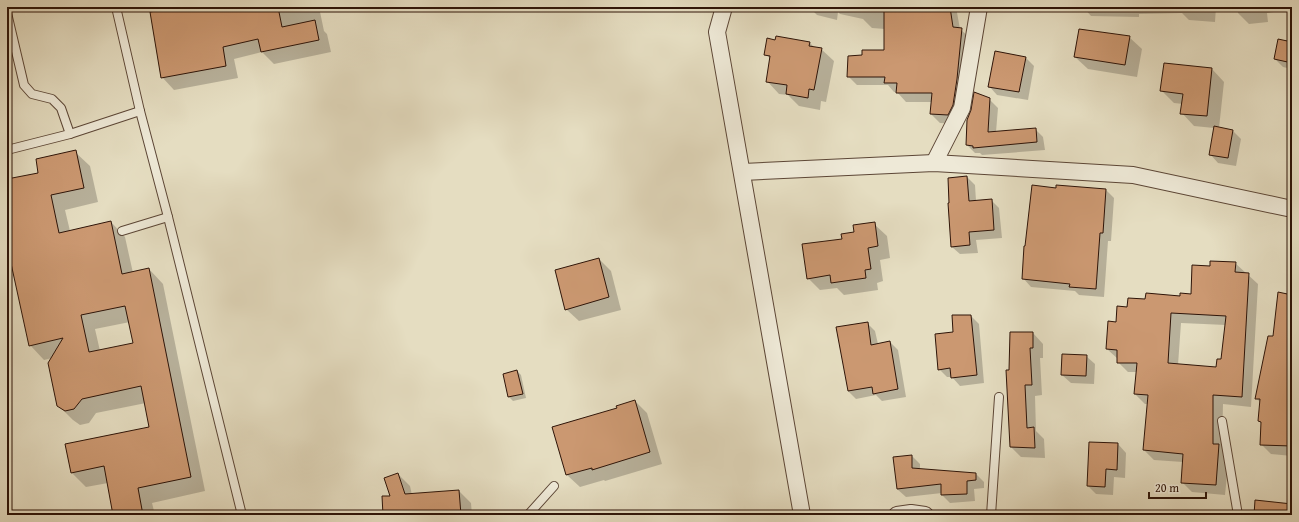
<svg xmlns="http://www.w3.org/2000/svg" width="1299" height="522" font-family="'Gentium Book Plus',serif">
<style>
.shadow{fill:#0003;fill-rule:evenodd}
.building{fill:#cb9871;stroke:#2e1408;fill-rule:evenodd}
.lines{fill:none;stroke-linecap:round;stroke-linejoin:round}
.service-casing{stroke:#5c4636;stroke-width:10}
.minor-casing{stroke:#5c4636;stroke-width:18}
.service{stroke:#eee9d7;stroke-width:8}
.minor{stroke:#eee9d7;stroke-width:16}
</style>
<rect width="100%" height="100%" fill="#e5ddc1"/>
<filter id="stains"><feTurbulence type="fractalNoise" baseFrequency=".005" numOctaves="4"/><feColorMatrix values="0 0 0 0 .2 0 0 0 0 .09 0 0 0 0 .02 0 0 0 .5 -.17"/></filter>
<radialGradient id="worn" r=".72"><stop offset=".6" stop-color="#630" stop-opacity="0"/><stop offset="1" stop-color="#630" stop-opacity=".3"/></radialGradient>
<g class="shadow">
<path d="M186,7H319L324,31L327,34L331,52L274,64L262,52L234,59L238,78L174,90L162,77Z"/>
<path d="M809,7H956L960,29L970,38L957,124L940,123L931,114L932,102H906L897,92H894L888,85H857L848,76L863,56L885,51V29L872,28L863,19L840,14L838,12L837,20L817,15Z"/>
<path d="M1083,7H1216L1215,22L1189,20L1182,13L1139,14V17L1091,16Z"/>
<path d="M1237,7H1281L1282,11L1267,13L1268,22L1249,24L1238,13Z"/>
<path d="M1129,37L1142,49L1137,77L1088,69L1075,57Z"/>
<path d="M810,43L815,48L821,49L834,61L826,102L821,101L820,110L799,106L788,95L779,94L767,81L771,60L766,54Z"/>
<path d="M1292,43V69L1283,67L1275,59Z"/>
<path d="M1026,58L1034,66L1028,100L997,95L989,86Z"/>
<path d="M1212,69L1224,82L1219,128L1233,131L1241,139L1236,166L1218,163L1210,154L1214,128L1194,126L1182,113L1183,104L1174,103L1162,91Z"/>
<path d="M989,99L998,108L996,132L1035,129L1043,137L1045,150L982,155L980,153H975L967,145Z"/>
<path d="M1292,130V179L1287,174Z"/>
<path d="M75,152L90,166L98,202L65,210L70,231L111,222L125,237L133,273L149,269L163,284L205,491L152,503L155,515H114L108,483L86,487L72,473L151,428L146,403L96,413L89,423L80,425L73,420L58,405L52,358L44,360L30,345L7,240V181L40,173ZM130,322L134,344L100,351L95,329Z"/>
<path d="M967,177L975,185L976,201L991,200L999,208L1002,238L976,240L978,253L960,254L952,247Z"/>
<path d="M1057,186L1106,190L1114,198L1111,241H1108L1104,297L1079,295L1075,291L1031,287L1023,278Z"/>
<path d="M874,224L887,236L890,258L880,260L883,281L877,283L878,290L844,295L837,288L820,290L808,278L843,239Z"/>
<path d="M599,259L611,271L621,310L579,321L566,309Z"/>
<path d="M1235,263L1258,284L1251,407L1223,404L1222,448L1229,455L1225,495L1192,492L1182,482L1183,462L1154,460L1144,450L1148,404H1145L1135,394L1137,372H1128L1118,362V359L1107,349L1109,322L1116,323L1128,308L1146,300L1192,295L1211,267ZM1181,323L1226,325L1222,360L1217,369L1178,365Z"/>
<path d="M1292,296V456L1271,454L1261,444L1262,424L1259,421L1261,403L1256,398L1274,338Z"/>
<path d="M971,316L979,324L984,383L960,386L952,377H947L939,369Z"/>
<path d="M867,323L875,331L878,344L890,342L898,350L906,397L882,401L876,395L856,399L848,391Z"/>
<path d="M1033,333L1043,344V358H1040L1042,395L1035,396L1036,431L1044,439L1045,458L1021,457L1011,447Z"/>
<path d="M1086,356L1095,364L1094,384L1071,383L1062,375Z"/>
<path d="M517,371L521,375L526,398L513,401L509,397Z"/>
<path d="M635,401L647,413L662,464L605,481L604,480L580,487L567,475L618,409Z"/>
<path d="M1118,444L1126,453L1125,478L1114,477L1113,495L1096,494L1088,486Z"/>
<path d="M912,456L920,464V469L976,474L984,482V488L974,489L975,501L950,503L942,495V493L906,497L897,489L894,458Z"/>
<path d="M398,474L410,486L412,495L459,491L471,503L472,515H384Z"/>
</g>
<g class="building">
<path d="M180,7H278L282,27L315,20L319,40L261,52L258,39L223,47L226,66L161,78L150,12Z"/>
<path d="M884,7H950L953,27L962,28L957,79L953,105L948,115L930,114L932,93H896L897,83H884L885,77H847L848,56L862,55V50H884Z"/>
<path d="M1079,29L1130,36L1125,65L1074,57Z"/>
<path d="M776,36L810,42L809,46L822,48L814,90L809,89L808,98L786,94L787,85L766,82L770,56L764,55L767,38L775,40Z"/>
<path d="M1278,39L1292,42V63L1274,59Z"/>
<path d="M995,51L1026,57L1019,92L988,87Z"/>
<path d="M1164,63L1212,68L1207,116L1180,114L1183,94L1160,91Z"/>
<path d="M974,92L990,98L988,132L1036,128L1037,142L973,148V146L966,145L967,120L971,110Z"/>
<path d="M1214,126L1233,130L1228,158L1209,155Z"/>
<path d="M76,150L84,188L51,195L59,233L111,221L122,274L149,268L191,477L138,488L143,515H113L104,466L71,473L65,444L149,427L141,386L82,399L74,409L65,411L57,406L48,363L63,338L29,346L7,245V179L38,173L36,159ZM125,306L133,343L89,352L81,315Z"/>
<path d="M967,176L969,201L992,199L994,230L969,232L970,245L951,247L948,203H949L948,178Z"/>
<path d="M1032,185L1056,188V185L1106,189L1103,233H1100L1096,289L1069,287L1070,284L1022,279L1024,246H1025Z"/>
<path d="M875,222L878,246L868,248L871,269L865,270L866,278L831,283L830,275L807,279L802,244L842,239L841,234L854,232L853,225Z"/>
<path d="M599,258L609,297L565,310L555,270Z"/>
<path d="M1210,261L1236,262L1235,272L1249,273L1242,397L1213,395V444H1219L1216,485L1181,483L1183,454L1143,450L1148,395L1134,394L1137,363H1117V350L1106,349L1108,321L1116,322L1117,306L1127,307L1128,298L1145,299L1146,293L1180,296V293L1191,294L1192,265L1210,266ZM1171,313L1226,316L1221,359H1217L1216,367L1168,363Z"/>
<path d="M1278,292L1292,295V446L1260,445L1261,422L1258,421L1260,399H1255L1268,336H1273Z"/>
<path d="M952,315H971L977,375L951,378L950,368L938,370L935,334L953,332Z"/>
<path d="M868,322L871,345L890,341L898,389L873,394L872,387L848,391L836,327Z"/>
<path d="M1010,332H1033V348H1030L1032,385H1025L1027,428L1034,427L1035,448L1010,447L1006,370H1009Z"/>
<path d="M1062,354L1087,355L1086,376L1061,375Z"/>
<path d="M517,370L523,394L508,397L503,374Z"/>
<path d="M635,400L650,452L592,470V468L566,475L552,427L617,408L616,406Z"/>
<path d="M1089,442L1118,443L1117,470L1106,469L1105,487L1087,486Z"/>
<path d="M912,455V468L976,473V480L967,481V494L941,495V484L897,489L893,457Z"/>
<path d="M398,473L405,494L459,490L461,515H383L382,496H390L384,478Z"/>
<path d="M1255,500L1292,504V515H1254Z"/>
</g>
<g class="lines">
<defs>
<g id="service">
<path d="M116,7L140,111L168,217L242,515"/>
<path d="M7,13L24,85L32,94L52,99L61,108L70,134"/>
<path d="M7,150L70,134L140,111"/>
<path d="M122,231L168,217"/>
<path d="M1222,421L1238,515"/>
<path d="M528,515L554,486"/>
<path d="M991,515L999,397"/>
</g>
<g id="minor">
<path d="M724,7L717,32L802,515"/>
<path d="M934,163L962,108L979,7"/>
<path d="M743,172L934,163L1133,175L1292,209"/>
<path d="M897,515L911,513L925,515"/>
</g>
</defs>
<use href="#service" class="service-casing"/>
<use href="#minor" class="minor-casing"/>
<use href="#service" class="service"/>
<use href="#minor" class="minor"/>
</g>
<rect width="1299" height="522" fill="none" stroke="#e5ddc1" stroke-width="24"/>
<rect x="8" y="8" width="1283" height="506" fill="none" stroke="#2e1408" stroke-width="2"/>
<rect x="12" y="12" width="1275" height="498" fill="none" stroke="#2e1408"/>
<path d="M1149 492v6h57v-6" fill="none" stroke="#2e1408" stroke-width="2"/>
<text x="1155" y="492" font-size="12" fill="#2e1408" stroke="#eee9d7" stroke-width="3" paint-order="stroke">20 m</text>
<rect width="100%" height="100%" filter="url(#stains)"/>
<rect width="100%" height="100%" fill="url(#worn)"/>
</svg>
